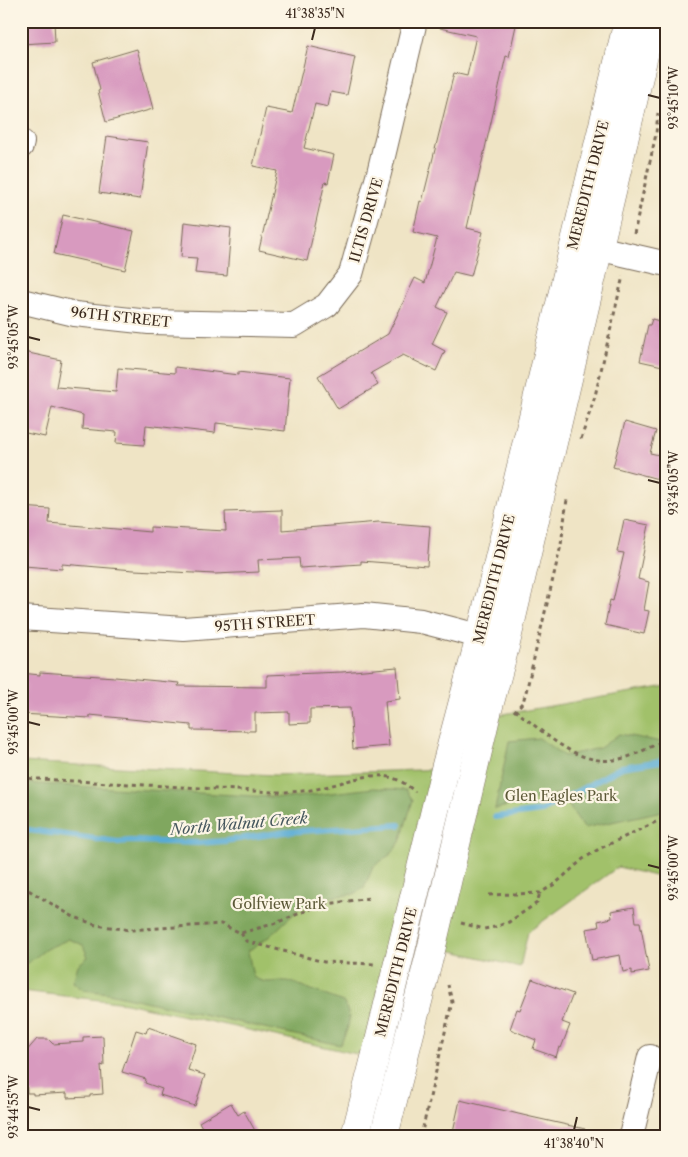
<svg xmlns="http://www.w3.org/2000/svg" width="688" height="1157" font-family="'Libre Caslon Text',serif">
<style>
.green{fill:#a1c16a;stroke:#6e7644}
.forest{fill:#80a75e;stroke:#5e683e}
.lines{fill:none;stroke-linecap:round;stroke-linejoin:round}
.stream{stroke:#59abd4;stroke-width:6}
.building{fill:#d89abf}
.street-casing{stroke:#7a6b58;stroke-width:26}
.secondary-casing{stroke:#7a6b58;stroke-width:29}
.path{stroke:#7a6b58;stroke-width:3;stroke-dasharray:4 4;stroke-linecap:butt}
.street{stroke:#fff;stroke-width:24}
.secondary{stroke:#fff;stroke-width:28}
.ticks{fill:none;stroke:#3b2a1e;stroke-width:2}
.labels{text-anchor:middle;stroke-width:4.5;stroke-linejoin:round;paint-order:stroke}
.street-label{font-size:14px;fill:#3b2a1e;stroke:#fcf5e5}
.park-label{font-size:14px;fill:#5a5735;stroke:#fcf5e5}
.water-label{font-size:15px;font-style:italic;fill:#46575e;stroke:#fcf5e5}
.neatline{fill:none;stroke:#3b2a1e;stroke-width:2}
.ticks-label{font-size:12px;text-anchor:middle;fill:#3b2a1e}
</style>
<rect width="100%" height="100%" fill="#fcf5e5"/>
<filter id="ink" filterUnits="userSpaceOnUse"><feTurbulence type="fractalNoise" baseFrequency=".02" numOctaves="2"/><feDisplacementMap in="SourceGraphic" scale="10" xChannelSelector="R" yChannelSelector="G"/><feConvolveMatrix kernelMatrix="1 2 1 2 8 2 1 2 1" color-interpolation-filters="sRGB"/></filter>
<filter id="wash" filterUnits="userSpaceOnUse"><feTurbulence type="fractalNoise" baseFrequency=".0096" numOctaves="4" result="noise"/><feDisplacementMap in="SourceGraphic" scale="20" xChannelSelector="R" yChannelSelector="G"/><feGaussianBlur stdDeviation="1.12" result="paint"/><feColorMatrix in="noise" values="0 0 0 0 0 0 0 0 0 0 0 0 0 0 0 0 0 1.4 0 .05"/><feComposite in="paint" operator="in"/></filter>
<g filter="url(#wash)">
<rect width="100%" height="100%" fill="#efe4c5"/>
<g class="green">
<path d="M667,686V879L618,867L528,932L520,967L432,946L486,717Z"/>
<path d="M21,762L275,775L445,769L375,1058L126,1003L21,991Z"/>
</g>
<g class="forest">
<path d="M619,734L667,743V810L584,828L560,793L495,809L509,741L539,738L564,756L600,748Z"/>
<path d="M21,783L288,798L374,788L406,790L413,800L400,842L391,854L373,867L364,888L354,894L321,898L301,907L270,936L248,951L253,977C270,987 278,978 291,982C308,988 326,996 343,1002C354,1019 348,1028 340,1045L109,993L83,990L73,982L78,965L88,957L83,945L69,939L46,949L28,963L21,962Z"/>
</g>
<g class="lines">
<g class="stream">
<path d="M495,817L542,811L622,767L661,761L667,759"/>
<path d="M21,829L118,842L130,841L199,843L225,841L285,832L399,825"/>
</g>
</g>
<g id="blocks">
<g class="building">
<path d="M21,21H54L55,42L21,44Z"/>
<path d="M441,21H517L509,57L506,56L467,228L483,232L471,276L454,272L437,307L447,312L432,344L445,351L436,371L403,355L371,373L378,385L338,409L318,376L388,334L415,278L425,283L437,238L413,232L420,201L422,202L454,73L467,76L476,36L440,28Z"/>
<path d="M308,46L355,57L347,95L331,92L328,107L315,104L304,148L334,155L328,183L325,182L307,261L259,250L277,171L253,166L266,108L292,113Z"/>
<path d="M137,49L153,109L106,122L98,91L100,90L93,62Z"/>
<path d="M107,136L148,142L140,199L99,193Z"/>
<path d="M63,215L134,231L125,270L54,254Z"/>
<path d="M184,222L231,228L227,276L195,273L197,258L181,257Z"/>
<path d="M652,319L667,323V367L640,361L648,325H650Z"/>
<path d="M24,352L61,360L56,387L116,392L118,368L175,373V367L238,375V372L290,378L285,431L216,423L215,433L146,425L144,445L116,443L117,432L82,429L83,415L52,407L45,437L21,432V364Z"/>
<path d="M625,422L656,431L650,453L664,456L658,479L613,467Z"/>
<path d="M21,507L50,509L49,523L150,532V527L226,531L225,512L282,510V530L379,522L430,526L427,566L361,561V564L300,568L299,558L258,560L259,572L215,574L134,570L62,564V569L24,566L25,549H21Z"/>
<path d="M624,520L649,525L638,579L649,582L644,610L649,611L644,634L605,625L610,600L613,601L624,553L617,552Z"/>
<path d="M397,667L400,699L385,701L389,746L353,749L350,708L310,709V723L289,724V712L255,713V731L191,730V725L90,715V718L21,714V673L40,675V672L115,677L179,683L178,686L267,687V675L342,672Z"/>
<path d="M634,907L636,922H640L649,971L632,974V970L623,972L620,955L592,960L586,929L599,927L598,921L612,918L611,911Z"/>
<path d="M532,979L573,994L562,1022L570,1025L561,1048L559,1047L556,1057L533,1049L536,1040L510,1029L517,1009L520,1010Z"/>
<path d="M148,1027L196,1044L188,1070L205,1075L195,1106L160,1095L162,1089L145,1083L146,1079L122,1072L136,1030L146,1033Z"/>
<path d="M103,1036L104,1066L101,1065L103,1094L90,1095V1097L67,1098V1093L33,1095V1093H27L25,1053L37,1039H48L53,1044L83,1042V1037Z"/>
<path d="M460,1100L531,1117L585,1129L584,1136H452Z"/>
<path d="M231,1103L238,1115L244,1111L258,1136H207L199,1122Z"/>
</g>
</g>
</g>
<g filter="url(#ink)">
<use href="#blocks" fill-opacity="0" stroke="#7a6b58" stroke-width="1"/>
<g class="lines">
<defs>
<g id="street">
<path d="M21,146L22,142"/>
<path d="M580,244L667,264"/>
<path d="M21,301L75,314L149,322L294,325L327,305L351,274L379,173L415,21"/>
<path d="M21,618L184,629L364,615L421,621L498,641"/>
<path d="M631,1136L650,1057"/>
</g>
<g id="secondary">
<path d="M355,1136L375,1058L445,769L480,637L628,21"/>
<path d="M384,1136L432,946L486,717L506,643L652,21"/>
</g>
</defs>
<use href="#street" class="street-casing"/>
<use href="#secondary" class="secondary-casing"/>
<g class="path">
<path d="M634,234L656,134L658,113"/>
<path d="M581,439L595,396L623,276"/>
<path d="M515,710C548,735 580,770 624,758C639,754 653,745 667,739"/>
<path d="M514,712L523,702L526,692L561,545L567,499"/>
<path d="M21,778L272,792C289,792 305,792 321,788C356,780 385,763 415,792"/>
<path d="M21,888L30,891L72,916L96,925L130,930L221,924L241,933L273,924L320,905L370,898"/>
<path d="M489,895L540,893L555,884L583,859L599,849L660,820L667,819"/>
<path d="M461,923L484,929L495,927L509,922L537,903L540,893"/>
<path d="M241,933L246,941L324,962L374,964"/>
<path d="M421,1136L452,1002L448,985"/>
</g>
<use href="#street" class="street"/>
<use href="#secondary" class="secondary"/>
</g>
</g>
<path class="ticks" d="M312,40L315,28M648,95L660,98M28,337L40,340M648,480L660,483M28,722L40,725M648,865L660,868M28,1107L40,1110M574,1130L577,1117"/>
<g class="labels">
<g class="street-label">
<text transform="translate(588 185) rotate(-76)" y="5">MEREDITH DRIVE</text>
<text transform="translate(366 220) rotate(-74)" y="5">ILTIS DRIVE</text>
<text transform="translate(121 317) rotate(6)" y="5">96TH STREET</text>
<text transform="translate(494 579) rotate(-76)" y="5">MEREDITH DRIVE</text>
<text transform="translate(265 623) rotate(-4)" y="5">95TH STREET</text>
<text transform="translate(396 972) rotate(-76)" y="5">MEREDITH DRIVE</text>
</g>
<g class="park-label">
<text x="561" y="801">Glen Eagles Park</text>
<text x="279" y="909">Golfview Park</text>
</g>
<g class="water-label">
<text transform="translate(239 824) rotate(-5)" y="5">North Walnut Creek</text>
</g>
</g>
<rect width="688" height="1157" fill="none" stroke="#fcf5e5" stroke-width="55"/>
<rect x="28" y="28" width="632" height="1102" class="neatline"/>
<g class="ticks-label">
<text x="315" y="18">41°38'35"N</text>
<text transform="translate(674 98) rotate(-90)" y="4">93°45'10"W</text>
<text transform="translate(14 337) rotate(-90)" y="4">93°45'05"W</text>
<text transform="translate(674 483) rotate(-90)" y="4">93°45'05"W</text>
<text transform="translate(14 722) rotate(-90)" y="4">93°45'00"W</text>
<text transform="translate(674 868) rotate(-90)" y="4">93°45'00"W</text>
<text transform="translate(14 1107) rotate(-90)" y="4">93°44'55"W</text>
<text x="574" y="1148">41°38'40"N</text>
</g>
</svg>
